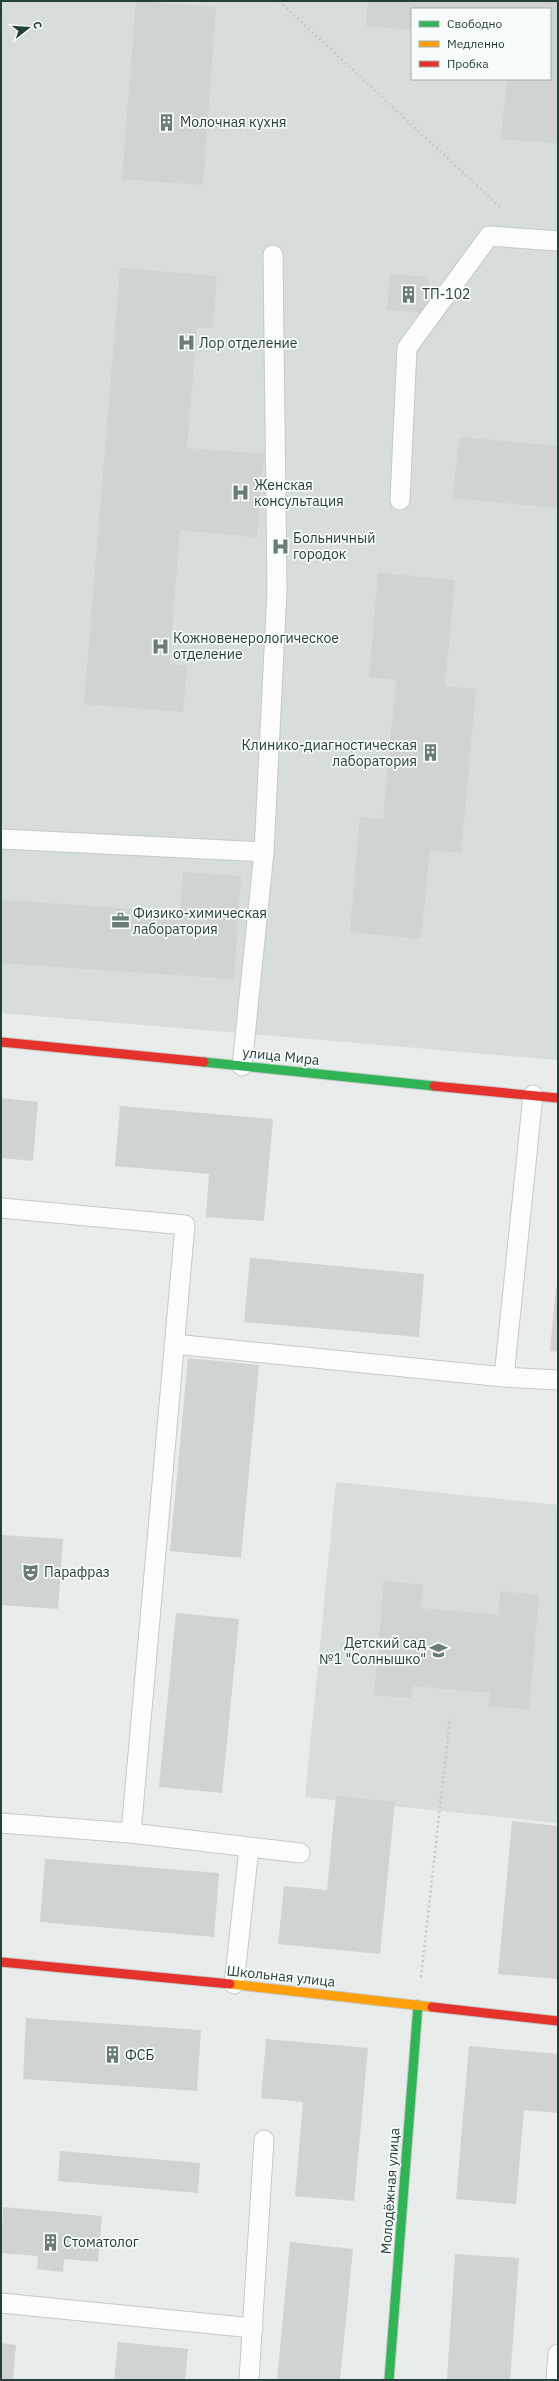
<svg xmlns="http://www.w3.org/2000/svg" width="559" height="2381" font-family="'IBM Plex Sans',sans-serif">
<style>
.built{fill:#d6ddda;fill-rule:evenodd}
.building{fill:#cfd3d2}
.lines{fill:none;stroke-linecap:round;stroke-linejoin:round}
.lane-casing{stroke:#c5c9c7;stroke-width:21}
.fast-casing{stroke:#c4cac8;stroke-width:11}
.slow-casing{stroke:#c4cac8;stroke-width:11}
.jam-casing{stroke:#c4cac8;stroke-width:11}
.path{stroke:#c3cbca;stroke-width:2.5;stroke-dasharray:2 3;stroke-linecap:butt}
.lane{stroke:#fcfcfc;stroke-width:19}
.fast{stroke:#30b455;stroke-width:9}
.slow{stroke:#ff9f0a;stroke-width:9}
.jam{stroke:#e5322d;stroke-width:9}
.labels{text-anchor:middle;stroke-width:3.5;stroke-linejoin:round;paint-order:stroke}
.poi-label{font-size:14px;fill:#25403a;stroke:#f7fbf9;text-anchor:start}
.street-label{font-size:14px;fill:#25403a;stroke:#f7fbf9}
</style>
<rect width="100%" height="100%" fill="#e8ecea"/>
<g class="built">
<path d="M1,1H558V1060L1,1013ZM412,9H550V79H412Z"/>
<path d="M336,1482L558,1505V1823L305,1797Z"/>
</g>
<g class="building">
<path d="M136,1L216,7L203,185L122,179Z"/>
<path d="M368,1H558V143L501,139L507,79H550V9H412V30L366,26Z"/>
<path d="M120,268L217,276L213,328L197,327L187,448L264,454L257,537L180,530L169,664L187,666L183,712L84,704Z"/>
<path d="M390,274L429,277L427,313L387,310Z"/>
<path d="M459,437L558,446V508L453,498Z"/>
<path d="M378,573L455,580L445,686L476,689L461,853L430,850L421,939L350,932L360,817L383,819L396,680L369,677Z"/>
<path d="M183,872L241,876L234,979L1,963V900L180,912Z"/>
<path d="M1,1098L38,1102L33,1161L1,1158Z"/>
<path d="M120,1106L273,1119L264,1221L206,1217L209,1174L115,1166Z"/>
<path d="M250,1258L424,1274L419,1337L244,1322Z"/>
<path d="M556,1287L558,1288V1352L550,1351Z"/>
<path d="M188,1358L259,1365L241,1558L170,1551Z"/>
<path d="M1,1535L63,1539L58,1609L1,1605Z"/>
<path d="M384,1581L423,1585L421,1608L499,1615L500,1591L539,1595L529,1709L488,1706L490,1693L412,1686L411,1698L374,1695Z"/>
<path d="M176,1613L239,1619L222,1793L159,1787Z"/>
<path d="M336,1796L395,1802L380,1954L278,1944L284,1886L327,1890Z"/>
<path d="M512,1821L558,1826V1979L498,1974Z"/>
<path d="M45,1859L219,1873L214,1937L40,1922Z"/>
<path d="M26,2018L201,2030L197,2091L23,2079Z"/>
<path d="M266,2039L368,2048L354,2201L295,2196L303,2102L261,2098Z"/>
<path d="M469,2046L558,2054V2113L524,2110L516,2204L456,2199Z"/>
<path d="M60,2151L200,2163L198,2193L58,2181Z"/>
<path d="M3,2207L102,2216L98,2262L64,2259L63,2272L37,2269L38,2256L1,2253Z"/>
<path d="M290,2242L353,2249L340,2380H277Z"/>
<path d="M455,2254L519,2258L510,2380H447Z"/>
<path d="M118,2342L188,2349L185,2380H114Z"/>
<path d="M1,2343L16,2345L13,2380H1Z"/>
</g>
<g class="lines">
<defs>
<g id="lane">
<path d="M400,500L407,348L489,236L558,241"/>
<path d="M1,839L264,852L242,1066"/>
<path d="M264,852L277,590L273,255"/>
<path d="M533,1095L504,1377L558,1380"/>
<path d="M1,1208L185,1225L131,1833L300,1853"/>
<path d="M174,1344L504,1377"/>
<path d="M1,1823L131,1833"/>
<path d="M234,1984L249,1848"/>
<path d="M1,2303L253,2328"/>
<path d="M249,2380L264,2140"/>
<path d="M556,2380L558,2354"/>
</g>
<g id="fast">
<path d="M204,1062L434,1086"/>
<path d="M389,2380L418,2005"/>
</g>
<path id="slow" d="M230,1984L432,2007"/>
<g id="jam">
<path d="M1,1042L204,1062"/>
<path d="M434,1086L558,1098"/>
<path d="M1,1962L230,1984"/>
<path d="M432,2007L558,2021"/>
</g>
</defs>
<use href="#lane" class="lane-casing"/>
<use href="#fast" class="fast-casing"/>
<use href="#slow" class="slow-casing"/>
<use href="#jam" class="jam-casing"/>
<g class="path">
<path d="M279,1L502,209"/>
<path d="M421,1977L450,1718"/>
</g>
<use href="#lane" class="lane"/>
<use href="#fast" class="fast"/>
<use href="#slow" class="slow"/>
<use href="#jam" class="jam"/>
</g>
<defs>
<symbol id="building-bare" viewBox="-9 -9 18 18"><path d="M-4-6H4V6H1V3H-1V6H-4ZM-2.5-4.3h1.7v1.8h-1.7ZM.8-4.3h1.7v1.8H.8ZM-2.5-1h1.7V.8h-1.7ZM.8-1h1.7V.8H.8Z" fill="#697c78" stroke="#f7fbf9" stroke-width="2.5" paint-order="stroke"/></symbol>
<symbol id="hospital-bare" viewBox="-9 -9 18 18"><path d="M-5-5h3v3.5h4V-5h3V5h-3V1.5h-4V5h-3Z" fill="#697c78" stroke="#f7fbf9" stroke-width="2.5" paint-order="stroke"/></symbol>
<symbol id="office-bare" viewBox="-9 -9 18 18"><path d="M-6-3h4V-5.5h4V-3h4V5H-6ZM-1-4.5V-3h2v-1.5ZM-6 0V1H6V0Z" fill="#697c78" stroke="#f7fbf9" stroke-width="2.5" paint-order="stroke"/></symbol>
<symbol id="theatre-bare" viewBox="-9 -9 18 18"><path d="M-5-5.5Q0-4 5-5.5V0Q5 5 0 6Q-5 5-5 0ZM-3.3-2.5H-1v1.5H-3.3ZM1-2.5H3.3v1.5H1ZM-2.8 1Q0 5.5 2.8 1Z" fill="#697c78" stroke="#f7fbf9" stroke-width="2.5" paint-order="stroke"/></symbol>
<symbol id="school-bare" viewBox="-9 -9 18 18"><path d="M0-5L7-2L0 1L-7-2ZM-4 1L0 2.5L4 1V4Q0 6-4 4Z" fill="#697c78" stroke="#f7fbf9" stroke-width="2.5" paint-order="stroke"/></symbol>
</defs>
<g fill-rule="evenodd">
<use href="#building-bare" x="154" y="110" width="25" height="25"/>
<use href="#building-bare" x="396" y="282" width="25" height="25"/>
<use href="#hospital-bare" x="174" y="330" width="25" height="25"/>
<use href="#hospital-bare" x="228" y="480" width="25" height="25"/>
<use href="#hospital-bare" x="268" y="534" width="25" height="25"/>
<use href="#hospital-bare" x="148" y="634" width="25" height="25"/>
<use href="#building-bare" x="418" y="740" width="25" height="25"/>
<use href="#office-bare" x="108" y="908" width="25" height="25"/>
<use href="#theatre-bare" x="18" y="1560" width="25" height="25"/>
<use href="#school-bare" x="426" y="1638" width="25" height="25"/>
<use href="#building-bare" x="100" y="2042" width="25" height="25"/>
<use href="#building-bare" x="38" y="2230" width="25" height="25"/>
</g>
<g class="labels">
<g class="poi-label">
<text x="180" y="127">Молочная кухня</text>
<text x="422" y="299">ТП-102</text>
<text x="199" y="348">Лор отделение</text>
<text x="254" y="490">Женская<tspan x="254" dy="16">консультация</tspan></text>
<text x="293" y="543">Больничный<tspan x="293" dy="16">городок</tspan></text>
<text x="173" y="643">Кожновенерологическое<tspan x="173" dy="16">отделение</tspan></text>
<text x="417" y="750" text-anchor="end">Клинико-диагностическая<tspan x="417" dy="16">лаборатория</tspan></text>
<text x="133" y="918">Физико-химическая<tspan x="133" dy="16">лаборатория</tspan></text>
<text x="44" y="1577">Парафраз</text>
<text x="426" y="1648" text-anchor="end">Детский сад<tspan x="426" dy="16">№1 "Солнышко"</tspan></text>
<text x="125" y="2060">ФСБ</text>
<text x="63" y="2247">Стоматолог</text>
</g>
<g class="street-label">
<text transform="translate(281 1056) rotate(6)" y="5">улица Мира</text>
<text transform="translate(281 1976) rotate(6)" y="5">Школьная улица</text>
<text transform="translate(390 2191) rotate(-86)" y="5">Молодёжная улица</text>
</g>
</g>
<rect width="559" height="2381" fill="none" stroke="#25403a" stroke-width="4"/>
<rect x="411" y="8" width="140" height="72" fill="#f7fbf9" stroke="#a3b0ad"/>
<rect x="419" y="21" width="20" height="6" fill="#30b455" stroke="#a3b0ad"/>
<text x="447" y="28" font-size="12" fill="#25403a">Свободно</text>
<rect x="419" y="41" width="20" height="6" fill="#ff9f0a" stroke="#a3b0ad"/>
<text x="447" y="48" font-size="12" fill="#25403a">Медленно</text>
<rect x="419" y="61" width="20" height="6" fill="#e5322d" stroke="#a3b0ad"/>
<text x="447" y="68" font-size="12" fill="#25403a">Пробка</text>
<g transform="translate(28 28) rotate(73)" stroke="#f7fbf9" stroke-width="3" paint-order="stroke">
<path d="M0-3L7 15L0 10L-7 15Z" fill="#25403a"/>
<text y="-6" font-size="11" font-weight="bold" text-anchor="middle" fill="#25403a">С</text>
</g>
</svg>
